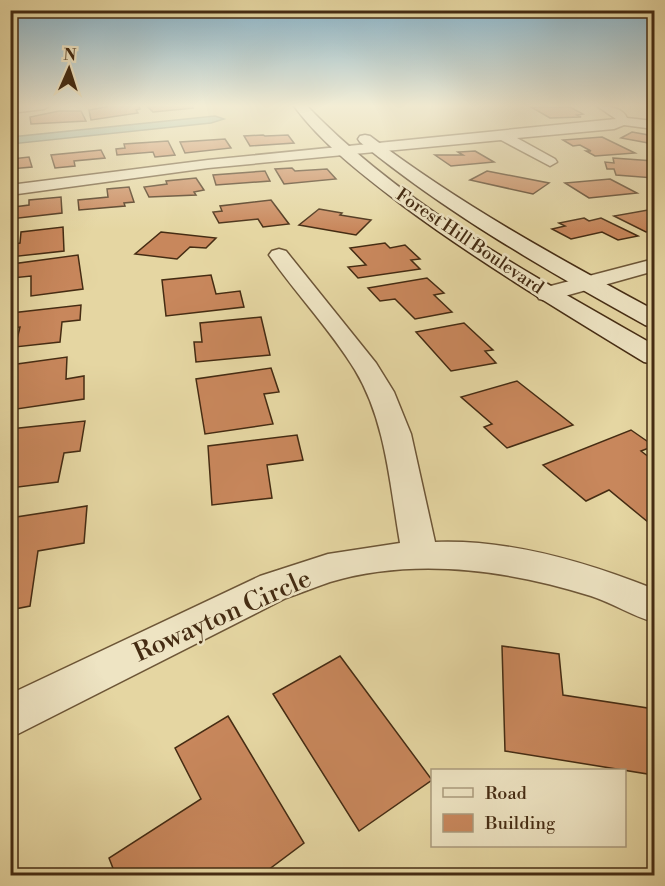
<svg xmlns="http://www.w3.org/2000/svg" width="665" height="886" font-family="'Libre Bodoni',serif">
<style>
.water{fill:#96b8aa;stroke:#76806e;stroke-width:1.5}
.building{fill:#c8875c;stroke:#452c13;stroke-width:1.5}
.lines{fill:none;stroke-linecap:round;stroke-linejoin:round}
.minor-casing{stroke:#6d5637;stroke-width:3}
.secondary-casing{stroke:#452c13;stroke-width:3}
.minor{fill:#eee4c3;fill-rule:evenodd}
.secondary{fill:#eee4c3;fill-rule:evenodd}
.labels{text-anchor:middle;stroke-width:5;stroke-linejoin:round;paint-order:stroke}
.far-street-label{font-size:18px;fill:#452c13;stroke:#eee4c3}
.near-street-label{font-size:26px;fill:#452c13;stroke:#eee4c3}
</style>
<rect width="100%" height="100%" fill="#e5d6a2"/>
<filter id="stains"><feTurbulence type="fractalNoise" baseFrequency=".00333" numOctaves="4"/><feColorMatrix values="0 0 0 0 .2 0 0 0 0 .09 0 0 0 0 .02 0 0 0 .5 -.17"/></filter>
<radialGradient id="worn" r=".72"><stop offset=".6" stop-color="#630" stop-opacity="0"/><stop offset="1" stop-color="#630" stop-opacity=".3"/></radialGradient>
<path class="water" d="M215,116L224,119L211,123L11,144V137Z"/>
<g class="building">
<path d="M139,106L140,109L136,110L138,113L91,120L89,110L110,106Z"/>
<path d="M147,106H192L193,108L153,112Z"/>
<path d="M531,107H570L583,114L577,115L581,117L550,118Z"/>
<path d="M59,111H81L86,121L31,124L30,117Z"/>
<path d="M632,132L654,136V144L621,138Z"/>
<path d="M263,135L265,136L288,135L294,143L250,146L244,136Z"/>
<path d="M602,137L635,153L595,156L586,151H591L580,145L573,146L563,140Z"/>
<path d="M225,139L231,148L185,153L180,142Z"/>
<path d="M168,141L175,155L155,157L153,152L117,155L116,149L125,148L124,144Z"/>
<path d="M101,150L105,158L74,161L75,166L55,168L51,155Z"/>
<path d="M475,151L494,162L451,166L435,155H463L458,152Z"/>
<path d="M29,157L32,167L10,169L12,159Z"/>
<path d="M613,158L654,161V178L616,175L614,169H607L605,162L614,163Z"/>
<path d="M292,168L295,171L327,169L336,179L284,184L275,169Z"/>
<path d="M265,171L270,181L216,185L213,175Z"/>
<path d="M487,171L549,183L533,194L470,180Z"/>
<path d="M196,178L204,190L194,192L196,195L149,197L144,187L167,184L166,181Z"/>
<path d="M610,179L637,193L589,198L565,183Z"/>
<path d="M129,187L134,202L124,203L125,206L79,210L78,200L108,197L107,189Z"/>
<path d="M61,197L62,213L10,219V211H14V207L29,205V200Z"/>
<path d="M271,200L289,224L263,227L258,219L219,223L213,212L222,211L220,206Z"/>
<path d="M319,209L342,213L340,215L371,220L356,235L299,225Z"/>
<path d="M648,210L654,213V231L646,232L614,216Z"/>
<path d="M584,218L589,221L601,218L638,236L618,240L602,232L571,239L552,229L565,226L559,223Z"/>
<path d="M63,227L64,251L10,257L12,244L20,243L21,232Z"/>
<path d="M161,232L216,238L206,248L190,247L177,259L135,254Z"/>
<path d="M385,243L390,248L405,245L420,259L411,260L420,269L358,278L348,267L366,265L350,248Z"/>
<path d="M78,255L83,289L31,296V276L12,278V264Z"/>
<path d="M211,275L216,294L240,291L244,307L166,316L162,280Z"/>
<path d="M427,278L444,293L434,295L452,312L415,319L395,299L380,301L368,288Z"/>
<path d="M81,305L80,320L62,322L60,342L15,347L20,327L10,328L11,313Z"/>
<path d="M261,317L270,355L196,362L194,342H202L200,323Z"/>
<path d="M464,323L493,350L485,351L496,363L451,371L416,332Z"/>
<path d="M67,357L66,379L84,376V399L10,410V365Z"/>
<path d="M271,368L279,392L264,394L273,424L205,434L196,379Z"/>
<path d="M517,381L573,425L507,448L484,427L492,424L461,397Z"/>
<path d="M85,421L80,451L64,453L58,482L10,488V429Z"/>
<path d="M631,430L654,446L641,451L654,461V527L609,490L586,501L543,465Z"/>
<path d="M297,435L303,460L267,465L272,498L212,505L208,446Z"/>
<path d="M87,506L84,543L38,551L30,606L10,610V518Z"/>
<path d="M502,646L559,654L563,695L654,709V775L505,751Z"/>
<path d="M340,656L432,780L359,831L273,694Z"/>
<path d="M228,716L304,843L260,876H116L109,858L201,799L175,748Z"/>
</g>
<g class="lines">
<defs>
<g id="minor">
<path d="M10,106H49L44,109L10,113Z"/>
<path d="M597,106C608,106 622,107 627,118L654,121V129L624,125L614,129L517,138L555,159L557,162L550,166L501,140L208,168L10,195V185L208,160L616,119Z"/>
<path d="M279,249L286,251L376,363L394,392L411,434L435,542C509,539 586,562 654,589V622C632,616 613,603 591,596C508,570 415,557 330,582C315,587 301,593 286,598L10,738V694L260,576L328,554L400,543C390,486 386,421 355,370C330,329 296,294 269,255L272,251Z"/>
<path d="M654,259V271L547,301L539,299L536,294L539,289Z"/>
</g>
<g id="secondary">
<path d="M294,106H307C403,206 535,277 654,345V364L644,362C562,312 479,262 402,205C364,176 323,145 294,106Z"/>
<path d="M365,135L370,136C459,204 556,257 654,310V328L645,325C546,270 448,214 360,142L358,139L360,136Z"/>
</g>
</defs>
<use href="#minor" class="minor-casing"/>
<use href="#secondary" class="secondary-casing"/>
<use href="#minor" class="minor"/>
<use href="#secondary" class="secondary"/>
</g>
<linearGradient id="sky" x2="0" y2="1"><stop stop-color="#87b6cf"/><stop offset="0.46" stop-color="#f3edd5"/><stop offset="1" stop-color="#f3edd5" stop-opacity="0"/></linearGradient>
<rect width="665" height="230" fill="url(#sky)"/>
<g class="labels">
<g class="far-street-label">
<text transform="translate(470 241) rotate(34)" y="6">Forest Hill Boulevard</text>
</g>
<g class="near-street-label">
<text transform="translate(222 615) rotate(-24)" y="9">Rowayton Circle</text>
</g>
</g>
<rect width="665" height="886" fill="none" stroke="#e5d6a2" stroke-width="36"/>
<rect x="12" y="12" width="641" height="862" fill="none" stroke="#452c13" stroke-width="3"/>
<rect x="18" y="18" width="629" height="850" fill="none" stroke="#452c13" stroke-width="1.5"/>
<rect x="431" y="769" width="195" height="78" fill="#eee4c3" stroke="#aa9a7d" stroke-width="1.5"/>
<rect x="443" y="788" width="30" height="9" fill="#eee4c3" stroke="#aa9a7d" stroke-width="1.5"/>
<text x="485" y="799" font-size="18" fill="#452c13">Road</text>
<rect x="443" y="814" width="30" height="18" fill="#c8875c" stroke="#aa9a7d" stroke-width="1.5"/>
<text x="485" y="829" font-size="18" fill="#452c13">Building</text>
<g transform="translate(69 69) rotate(3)" stroke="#eee4c3" stroke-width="4.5" paint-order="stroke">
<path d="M0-4.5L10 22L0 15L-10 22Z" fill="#452c13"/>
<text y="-9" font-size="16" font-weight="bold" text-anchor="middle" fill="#452c13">N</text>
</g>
<rect width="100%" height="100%" filter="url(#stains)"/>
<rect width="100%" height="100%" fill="url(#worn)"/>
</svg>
